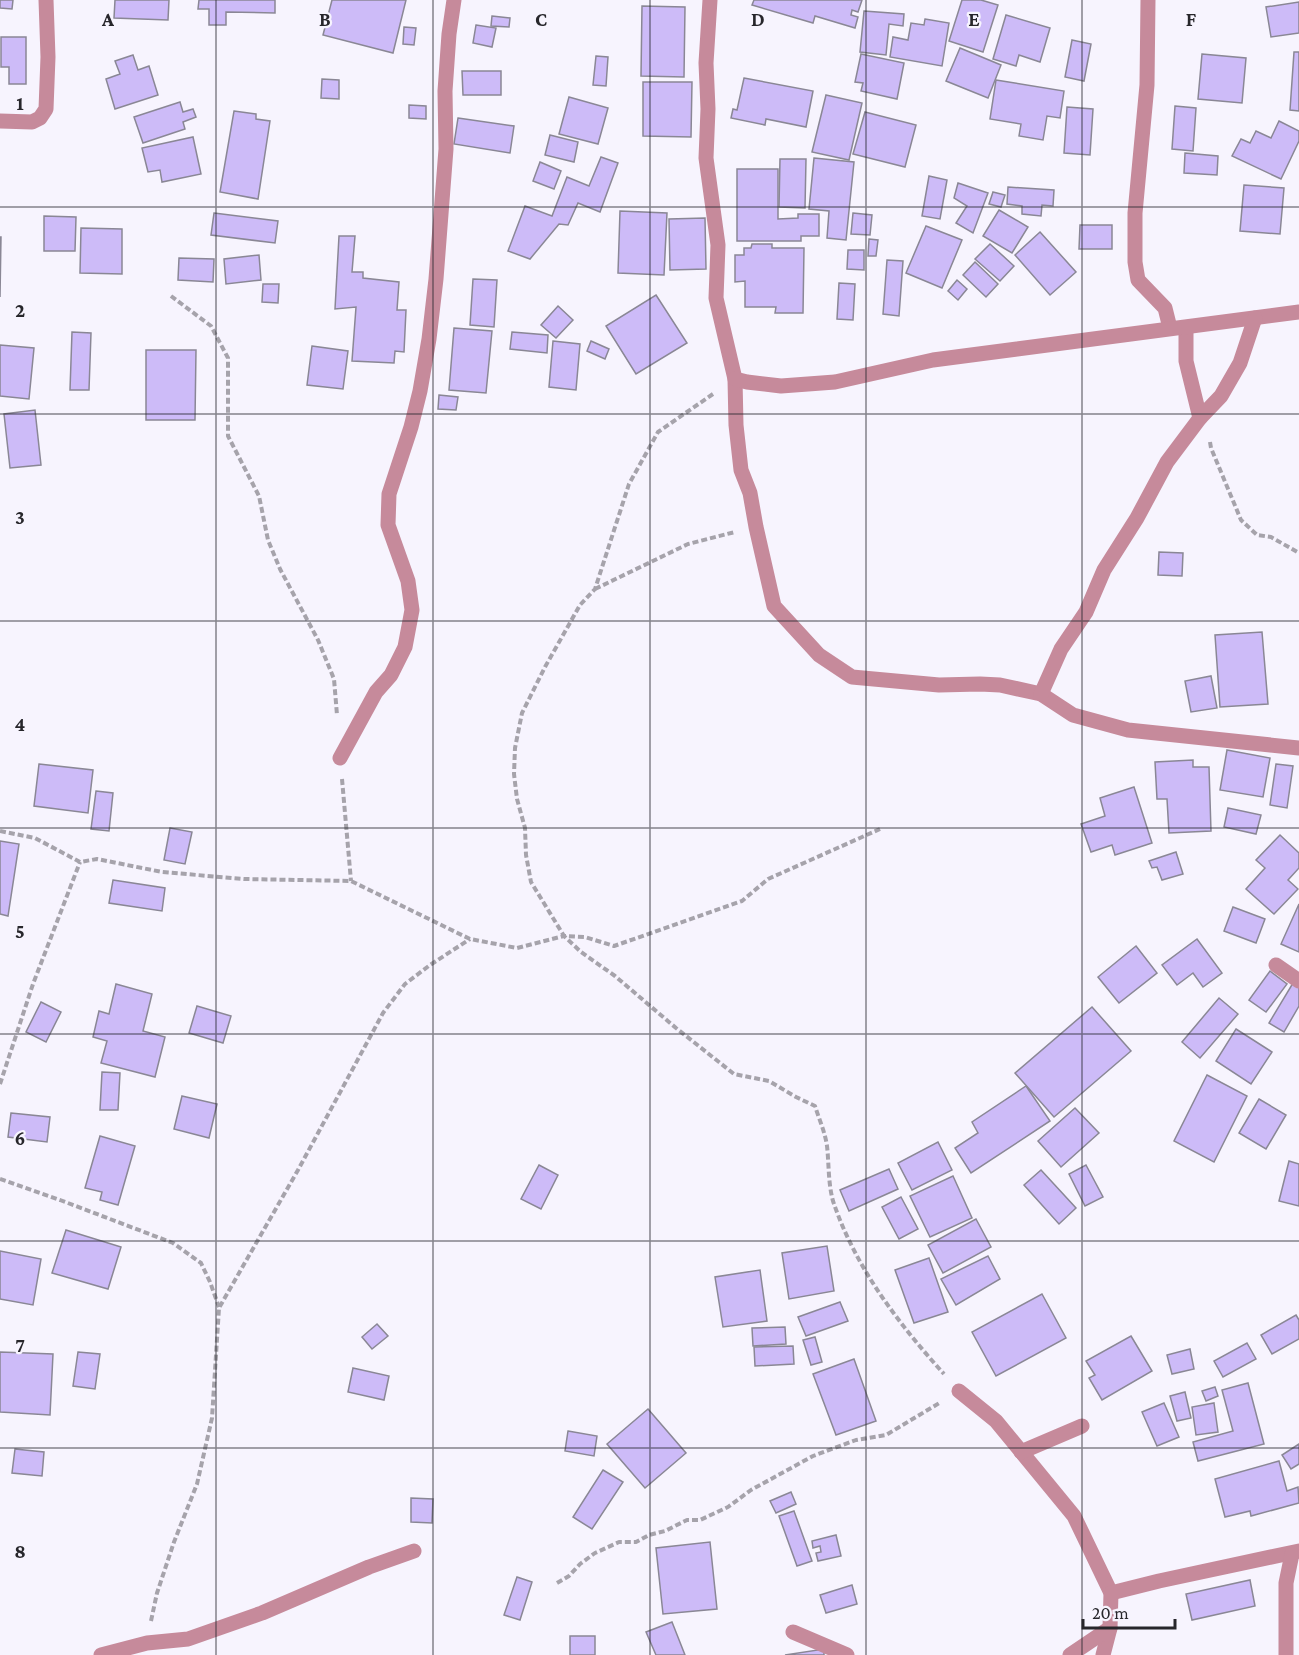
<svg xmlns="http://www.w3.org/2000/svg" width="1299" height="1655" font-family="'Crimson Pro',serif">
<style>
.building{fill:#cdbbf8;stroke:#8a8795;stroke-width:1.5}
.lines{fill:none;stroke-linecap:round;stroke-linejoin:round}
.path{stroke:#a6a3ab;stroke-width:4;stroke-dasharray:6 3;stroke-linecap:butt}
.minor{stroke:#c68a9b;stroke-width:15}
.grid{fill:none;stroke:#27262b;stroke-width:1.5;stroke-opacity:0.55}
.grid-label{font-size:20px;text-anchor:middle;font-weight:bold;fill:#27262b;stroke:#f7f4fe;stroke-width:4.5;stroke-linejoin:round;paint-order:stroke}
</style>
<rect width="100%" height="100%" fill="#f7f4fe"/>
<g class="building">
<path d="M0,0H13L12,9L0,8Z"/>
<path d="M115,0H169L168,20L114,18Z"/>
<path d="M199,0H275V13L226,12V25H209V9H198Z"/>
<path d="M332,0H406L393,53L323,35Z"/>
<path d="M754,0H862L858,12L852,10L851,15L858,17L855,28L815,16L813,23L752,5Z"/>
<path d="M962,0H981L998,5L983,52L949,41Z"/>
<path d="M1299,2V33L1271,37L1266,7Z"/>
<path d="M642,6L685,7L684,77L641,76Z"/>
<path d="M864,11L904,14L903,26L889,24L886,55L860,52Z"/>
<path d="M1006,15L1050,28L1040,62L1019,55L1016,66L993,59Z"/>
<path d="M492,16L510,18L509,27L491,26Z"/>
<path d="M925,19L949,23L942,66L890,57L893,37L908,40L911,23L924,25Z"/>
<path d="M476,25L496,28L492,47L473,43Z"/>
<path d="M404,27L416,28L414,45L403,44Z"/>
<path d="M1,37H26V84H9V67H1Z"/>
<path d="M1072,40L1091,44L1084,81L1065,77Z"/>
<path d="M960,48L1001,65L988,98L946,81Z"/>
<path d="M1294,52H1299V111L1290,110Z"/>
<path d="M861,54L904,63L897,99L861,91L863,83L855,82Z"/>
<path d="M1202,54L1246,58L1242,103L1198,99Z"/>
<path d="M133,55L138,70L149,66L158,95L115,109L106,79L120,74L115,61Z"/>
<path d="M596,56L608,57L606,86L593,85Z"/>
<path d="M462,71H501V95H463Z"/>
<path d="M744,78L813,91L806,127L766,119L765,125L731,118L733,109L737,110Z"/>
<path d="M322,79L339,80V99L321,98Z"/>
<path d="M996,80L1064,91L1060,118L1047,116L1043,140L1019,136L1021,124L990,119Z"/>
<path d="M643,82H692L691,137L643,136Z"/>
<path d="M826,95L862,103L849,160L812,152Z"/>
<path d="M569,97L608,108L598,144L559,134Z"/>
<path d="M180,102L183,112L193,109L196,117L183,122L185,129L143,143L134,117Z"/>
<path d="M409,105L426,106V119L409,118Z"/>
<path d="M1175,106L1196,108L1193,151L1172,149Z"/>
<path d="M1067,107L1093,109L1090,155L1064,153Z"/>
<path d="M234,111L256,114V119L270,121L258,199L220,192Z"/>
<path d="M865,112L916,125L905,167L853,154Z"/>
<path d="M458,118L514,126L510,153L454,144Z"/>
<path d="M1279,121L1299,131V141L1281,179L1232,156L1241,139L1250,143L1256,131L1271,138Z"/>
<path d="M550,135L578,142L574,162L545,155Z"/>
<path d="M193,137L201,174L162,182L160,170L148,172L142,148Z"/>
<path d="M1185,153L1218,156L1217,175L1184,173Z"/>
<path d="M601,157L618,163L600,212L578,203L568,225L559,224L530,259L508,251L525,206L552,216L567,177L589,186Z"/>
<path d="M814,158L854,162L846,240L827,238L829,211L809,209Z"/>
<path d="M780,159H806L805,208L779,207Z"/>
<path d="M540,162L561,171L554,189L533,181Z"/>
<path d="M737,169H778V219L798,218V214H819V236H801V241H737Z"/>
<path d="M929,176L947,180L940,219L922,216Z"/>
<path d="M958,183L988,193L973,233L956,223L967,206L954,198Z"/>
<path d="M1244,185L1284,188L1280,234L1240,231Z"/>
<path d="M1008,187L1054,190L1053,206L1042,205L1041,216L1022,214V206L1007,204Z"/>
<path d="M993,192L1005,195L1001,207L989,204Z"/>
<path d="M999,210L1028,227L1012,253L983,236Z"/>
<path d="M620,211L667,213L664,275L618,273Z"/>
<path d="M214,213L278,221L275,243L211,235Z"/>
<path d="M853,213L872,215L870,235L851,234Z"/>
<path d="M44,216L76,217L75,251H44Z"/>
<path d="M705,218L706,269L670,270L669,219Z"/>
<path d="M1080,225H1112V249H1079Z"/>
<path d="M926,226L962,240L942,288L906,273Z"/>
<path d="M81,228L122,229V274L80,273Z"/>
<path d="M1040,232L1076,272L1050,295L1015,255Z"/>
<path d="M339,236H355L352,272H363V278L399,282L397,310H406L404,352L395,351L394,363L352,361L356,307L335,309Z"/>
<path d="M0,237H1L0,297Z"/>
<path d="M869,239L878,240L876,256H868Z"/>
<path d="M752,244H772V248H804L803,313H775L776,307H745V281L735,282V255H744V248H751Z"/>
<path d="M990,244L1014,266L1000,281L975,259Z"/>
<path d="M848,250H864V270L847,269Z"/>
<path d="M259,255L261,280L226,284L224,259Z"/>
<path d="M179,258L214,259L213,282L178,280Z"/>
<path d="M887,260L903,261L899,316L883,314Z"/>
<path d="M975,262L998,284L986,297L963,275Z"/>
<path d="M473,279L497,280L494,327L470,325Z"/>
<path d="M957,280L967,289L958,300L948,291Z"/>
<path d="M839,283L855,284L853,320L837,319Z"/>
<path d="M263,284H279L278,303L262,302Z"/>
<path d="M656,295L687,343L636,374L606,326Z"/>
<path d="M558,306L573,320L556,338L541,325Z"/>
<path d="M454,328L492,331L486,393L449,390Z"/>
<path d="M72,332L91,333L89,390H70Z"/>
<path d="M512,332L548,335L547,353L510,349Z"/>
<path d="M553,341L580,344L576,390L549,387Z"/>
<path d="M591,341L609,349L605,359L587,351Z"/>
<path d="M0,345L34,348L29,399L0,396Z"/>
<path d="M312,346L348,351L343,389L307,385Z"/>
<path d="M146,350H196L195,420H146Z"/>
<path d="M439,395L458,397L456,410L438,409Z"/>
<path d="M35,410L41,465L10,468L4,414Z"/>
<path d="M1159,552L1183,553L1182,576L1158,575Z"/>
<path d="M1262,632L1268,704L1220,707L1215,635Z"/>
<path d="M1211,676L1217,708L1191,712L1185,681Z"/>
<path d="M1227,750L1270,758L1263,797L1220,790Z"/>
<path d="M1193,760V767H1209L1211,831L1169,833L1167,799H1157L1155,762Z"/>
<path d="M39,764L93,770L88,813L34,806Z"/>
<path d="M1276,764L1293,766L1287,808L1270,805Z"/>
<path d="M1134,787L1152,843L1115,855L1112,845L1091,852L1081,824L1105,816L1100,798Z"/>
<path d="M96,791L113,793L109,831L91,829Z"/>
<path d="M1228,808L1261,815L1256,834L1224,827Z"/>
<path d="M170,828L192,832L185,864L164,860Z"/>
<path d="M1280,835L1299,853V868L1288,880L1298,889L1274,914L1246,889L1265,868L1256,860Z"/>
<path d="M0,841L19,844L8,916L0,914Z"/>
<path d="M1176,852L1183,874L1162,880L1157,867L1152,868L1149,861Z"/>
<path d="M113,880L165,888L162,911L109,903Z"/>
<path d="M1299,904V952L1281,944Z"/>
<path d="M1233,907L1265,919L1256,943L1224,931Z"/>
<path d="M1197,939L1222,973L1203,987L1193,973L1177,985L1162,965Z"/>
<path d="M1136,946L1157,973L1119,1003L1098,977Z"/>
<path d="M1270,971L1287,984L1266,1012L1249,1000Z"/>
<path d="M1293,983L1299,986V1006L1284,1032L1269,1023Z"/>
<path d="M116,984L152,994L143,1031L165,1037L155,1077L101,1063L107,1041L93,1037L99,1011L109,1014Z"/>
<path d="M1219,998L1238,1014L1200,1058L1182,1042Z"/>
<path d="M41,1002L61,1012L46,1042L26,1032Z"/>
<path d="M197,1006L231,1016L223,1043L189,1033Z"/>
<path d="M1092,1007L1131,1051L1054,1117L1015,1073Z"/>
<path d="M1236,1029L1272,1052L1251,1084L1216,1061Z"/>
<path d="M102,1072L120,1073L118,1110H100Z"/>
<path d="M1207,1075L1247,1096L1214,1162L1174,1141Z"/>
<path d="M1026,1086L1050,1121L971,1173L955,1148L978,1133L972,1122Z"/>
<path d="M182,1096L217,1104L209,1138L174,1129Z"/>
<path d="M1259,1099L1286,1115L1266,1149L1239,1133Z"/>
<path d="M1075,1108L1099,1133L1061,1167L1038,1141Z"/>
<path d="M11,1113L50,1117L47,1142L8,1137Z"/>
<path d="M100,1136L135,1146L118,1205L100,1200L102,1192L85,1188Z"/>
<path d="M938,1142L952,1170L912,1190L898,1163Z"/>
<path d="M1289,1161L1299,1164V1206L1279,1201Z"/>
<path d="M539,1165L558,1175L541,1209L521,1199Z"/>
<path d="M1086,1165L1103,1197L1085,1206L1069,1174Z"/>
<path d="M889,1169L898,1189L849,1211L840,1190Z"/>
<path d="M1041,1170L1076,1208L1059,1224L1024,1185Z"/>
<path d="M953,1176L972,1218L930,1237L910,1196Z"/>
<path d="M901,1197L918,1229L899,1239L882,1207Z"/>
<path d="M976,1219L991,1247L943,1273L928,1245Z"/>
<path d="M66,1230L121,1247L108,1289L52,1273Z"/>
<path d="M827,1246L834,1291L789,1299L782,1253Z"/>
<path d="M0,1251L41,1259L33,1305L0,1299Z"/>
<path d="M988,1256L1000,1279L956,1305L941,1279Z"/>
<path d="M929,1258L948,1312L914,1323L895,1270Z"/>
<path d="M760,1270L767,1321L723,1327L715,1277Z"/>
<path d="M1042,1294L1066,1338L996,1376L972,1332Z"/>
<path d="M840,1302L848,1321L806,1336L798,1317Z"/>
<path d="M1296,1315L1299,1320V1339L1272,1354L1261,1335Z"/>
<path d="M377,1324L388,1336L372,1349L362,1337Z"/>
<path d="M785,1327L786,1344L753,1346L752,1328Z"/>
<path d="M1131,1336L1152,1371L1102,1400L1089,1378L1095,1375L1086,1361Z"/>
<path d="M815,1337L822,1362L811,1365L803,1340Z"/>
<path d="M1247,1343L1256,1359L1223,1377L1214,1361Z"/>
<path d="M793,1346L794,1364L755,1366L754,1347Z"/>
<path d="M1190,1349L1194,1369L1172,1374L1167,1355Z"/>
<path d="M0,1352L53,1354L50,1415L0,1412Z"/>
<path d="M78,1352L100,1354L95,1389L73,1386Z"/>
<path d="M854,1359L876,1421L836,1435L813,1374Z"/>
<path d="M353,1368L389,1376L384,1400L348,1392Z"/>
<path d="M1248,1383L1264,1444L1198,1461L1193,1442L1233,1431L1222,1390Z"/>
<path d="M1215,1387L1218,1396L1206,1401L1202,1391Z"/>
<path d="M1185,1392L1191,1418L1177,1421L1170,1396Z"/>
<path d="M1164,1403L1179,1437L1157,1446L1142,1412Z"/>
<path d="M1214,1403L1218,1432L1196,1435L1192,1407Z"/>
<path d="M648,1409L686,1453L645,1488L607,1444Z"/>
<path d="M568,1431L597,1436L594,1456L565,1451Z"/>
<path d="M1299,1444V1464L1291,1469L1282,1455Z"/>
<path d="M15,1449L44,1452L42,1476L12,1473Z"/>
<path d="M1279,1461L1287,1491L1298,1487L1299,1503L1251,1516L1250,1511L1225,1517L1215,1479Z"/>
<path d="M603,1470L623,1482L592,1529L573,1517Z"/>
<path d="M791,1492L796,1504L776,1513L770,1501Z"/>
<path d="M411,1498L433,1499L432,1523L411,1522Z"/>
<path d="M794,1511L812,1561L797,1566L779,1516Z"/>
<path d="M836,1535L841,1556L818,1561L816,1553L821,1552L820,1546L813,1548L812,1541Z"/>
<path d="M710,1542L717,1609L663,1614L656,1548Z"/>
<path d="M517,1577L532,1582L520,1620L504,1615Z"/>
<path d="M1250,1580L1255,1606L1192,1620L1186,1594Z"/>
<path d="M852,1585L857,1604L826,1613L820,1595Z"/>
<path d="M672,1622L685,1655H656L646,1632Z"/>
<rect x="570" y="1636" width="25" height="19"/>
<path d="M824,1649V1655H785Z"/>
</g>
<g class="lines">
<g class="path">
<path d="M171,296L211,326L228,358V436L259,496L268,540L280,569L318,640L334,679L337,715"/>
<path d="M713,394L658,432L629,484L595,589L580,605L545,667L522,713L515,748L514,774L517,799L525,828L526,855L531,882L564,936L585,937L614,946L742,901L768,879L880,829"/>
<path d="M1210,442L1211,448L1241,520L1257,535L1271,537L1299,553"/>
<path d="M595,589L688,544L735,532"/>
<path d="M342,779L351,881"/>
<path d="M0,831L35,838L80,862L97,859L162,872L244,879L351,881L470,939L517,948L564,936L581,952L615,976L676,1028L734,1074L769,1081L796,1097L815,1106C819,1119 825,1132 827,1146C829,1163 828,1183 833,1201C855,1267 898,1323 944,1374"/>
<path d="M0,1084L33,984L80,862"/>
<path d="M0,1179L60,1200L173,1243L201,1263L210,1282L219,1307"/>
<path d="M557,1583L569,1576L580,1564L595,1553L619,1542H636L649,1535L665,1531L687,1520H700L728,1507L751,1490L813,1456L856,1440L886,1435L941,1402"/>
<path d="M151,1621L157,1593L174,1542L197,1484L212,1418L219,1308L298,1170L383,1013L405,984L430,965L470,939"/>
</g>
<g class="minor">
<path d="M710,0L706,63L708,109L706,158L718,245L716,298L735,379L736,425L741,470L750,493L756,527L774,606L819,655L852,677L939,685L980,684L1000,685L1041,694L1073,715L1128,730L1299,748"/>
<path d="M1148,0L1147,85L1135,213V262L1138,280L1165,308L1170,328"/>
<path d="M0,121L32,122L40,118L46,109L48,57L46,0"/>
<path d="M1186,328V361L1200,418"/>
<path d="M735,379L747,382L781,386L835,382L933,360L1299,312"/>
<path d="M1041,694L1061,649L1086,612L1104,570L1137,518L1167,462L1200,418L1221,396L1240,363L1255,318"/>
<path d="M340,758L376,692L391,675L405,647L412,610L408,581L388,525L389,494L411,427L420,391L429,339L436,279L446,149L445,91L449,34L454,0"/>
<path d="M1276,965L1299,981"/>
<path d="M959,1391L996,1421L1074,1516L1111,1593L1110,1628L1103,1655"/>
<path d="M1021,1452L1082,1426"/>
<path d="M1111,1593L1159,1581L1299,1551"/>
<path d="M793,1632L847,1655"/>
<path d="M101,1655L147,1643L188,1639L262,1613L369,1567L414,1551"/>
<path d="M1070,1655L1110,1628"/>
<path d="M1286,1655V1583L1292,1554"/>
</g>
</g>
<path class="grid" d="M216,0V1655M433,0V1655M650,0V1655M866,0V1655M1082,0V1655M0,207H1299M0,414H1299M0,621H1299M0,828H1299M0,1034H1299M0,1241H1299M0,1448H1299"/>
<g class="grid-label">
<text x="108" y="26">A</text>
<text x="325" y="26">B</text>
<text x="541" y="26">C</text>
<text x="758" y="26">D</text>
<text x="974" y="26">E</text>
<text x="1191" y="26">F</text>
<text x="20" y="110">1</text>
<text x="20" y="317">2</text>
<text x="20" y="524">3</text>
<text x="20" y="731">4</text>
<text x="20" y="938">5</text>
<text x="20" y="1145">6</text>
<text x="20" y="1352">7</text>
<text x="20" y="1558">8</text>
</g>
<path d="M1083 1619v9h92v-9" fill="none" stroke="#27262b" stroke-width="3"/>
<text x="1092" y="1619" font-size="18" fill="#27262b" stroke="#f7f4fe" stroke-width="4.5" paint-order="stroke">20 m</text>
</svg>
